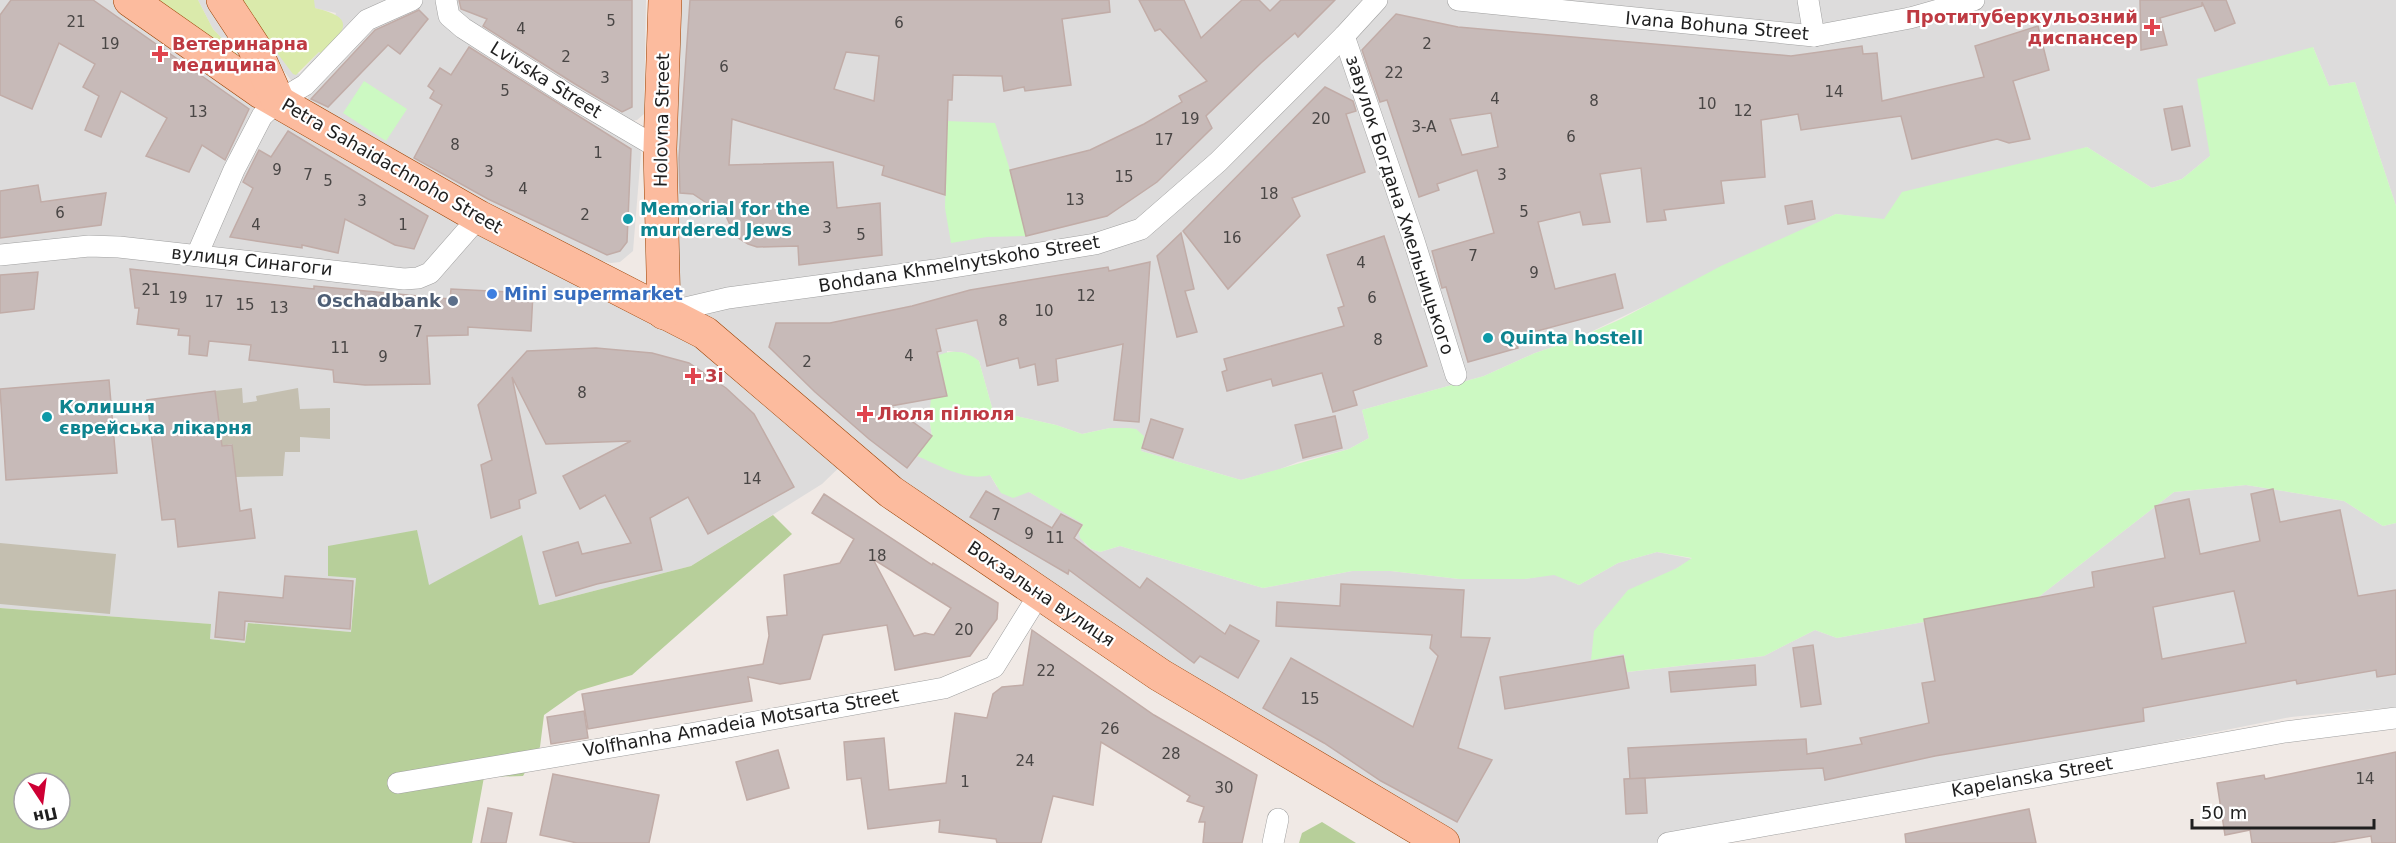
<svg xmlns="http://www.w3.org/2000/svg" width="2396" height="843" font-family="'DejaVu Sans',sans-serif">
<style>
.residential{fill:#dddcdc}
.construction{fill:#c4bfb0}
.grass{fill:#daeaab}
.forest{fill:#b7cf9a;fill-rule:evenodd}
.park{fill:#ccf9c2}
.building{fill:#c7bab8;stroke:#c1aca7;stroke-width:1.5;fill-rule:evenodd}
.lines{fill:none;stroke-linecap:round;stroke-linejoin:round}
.minor-casing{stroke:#a0a0a0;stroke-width:22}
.primary-casing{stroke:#9a4000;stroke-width:34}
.minor{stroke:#fff;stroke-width:21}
.primary{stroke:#fcbb9e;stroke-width:33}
.health-dot{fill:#e0444e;stroke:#fff;stroke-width:2}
.culture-dot{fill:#0f9aa8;stroke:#fff;stroke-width:2}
.shop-dot{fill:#3f7fe0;stroke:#fff;stroke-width:2}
.service-dot{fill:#5c6f8a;stroke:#fff;stroke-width:2}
.labels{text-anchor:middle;stroke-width:4.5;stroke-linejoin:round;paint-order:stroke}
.number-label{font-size:15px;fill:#494645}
.health-label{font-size:18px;font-weight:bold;fill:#be3a42;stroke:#fff;text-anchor:start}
.street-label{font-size:18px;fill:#1f1f1f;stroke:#fff}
.culture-label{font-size:18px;font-weight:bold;fill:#0d838f;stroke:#fff;text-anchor:start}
.shop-label{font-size:18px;font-weight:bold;fill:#366cbe;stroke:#fff;text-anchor:start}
.service-label{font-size:18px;font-weight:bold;fill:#4e5e75;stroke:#fff;text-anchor:end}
</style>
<rect width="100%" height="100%" fill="#f0e9e5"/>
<g class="residential">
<path d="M0,0H155L239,56L213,29L198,0H218L264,75L646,301L666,0H2396V206L2355,82L2329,86L2313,47L2210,156L2182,179L2152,188L2087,147L1885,220L1836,214L1574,340L1535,353L1484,376L1362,410L1369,438L1349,449L1298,462L1278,470L1241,480L1141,451L1136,429L1110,428L1082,434L1056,425L993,411L979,361L965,353L947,351V396L929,417L932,436L990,475L997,487L1029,492L1083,523L1079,533L1085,544L1091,549L1100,552L1120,546L1263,588L1352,571H1391L1459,579H1525L1554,574L1579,585L1618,563L1657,552L1693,559L1677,568L1624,654L1628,672L1764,656L1815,630L1837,638L2032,602L2174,492L2246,485L2344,501L2383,526L2396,523V707L2291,717L1660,843H1457L1298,755L851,456L822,484L691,566L539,605L428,585L416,530L356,578L351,632L249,623L245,643L210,639V624L0,608Z"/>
<path d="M237,0L299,74L319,52L324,55L336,13L314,8V0H646L644,114L637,120L632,121L641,153L633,251L620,262L611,263L597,260L492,209L307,100L309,95L290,79L249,27Z"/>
</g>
<g class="construction">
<path d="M242,388L243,403L257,401L256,396L298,388L300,409L330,408V439L300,437V452H285L283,476L236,477L232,444L222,446L215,391Z"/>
<path d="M0,543L116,554L110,614L0,604Z"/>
</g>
<g class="grass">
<path d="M155,0H198L213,29L239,56Z"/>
<path d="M237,0H314L315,8C356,18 346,28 324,56L319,52L296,75L293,74Z"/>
</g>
<g class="forest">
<path d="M773,515L792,534L632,675L578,691L544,715L540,747L523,776L484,777L472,843H0V608L211,624L210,639L245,643L248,623L351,632L356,578L328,576V546L417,530L429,585L522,535L539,605L691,566ZM24,783H60V819H24Z"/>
<path d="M1322,822L1356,843H1299L1302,833Z"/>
</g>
<g class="park">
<path d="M2313,47L2329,86L2355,82L2396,206V523L2383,526L2344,501L2246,485L2174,492L2032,602L1837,638L1815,630L1764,656L1627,672L1624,654L1591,660L1594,631L1628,590L1677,568L1692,558L1657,552L1618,563L1579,585L1554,575L1525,579H1459L1391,571H1352L1263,588L1120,546L1100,552L1091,549L1080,538L1079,533L1083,524L1029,492L1013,498L1001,493L990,475C966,482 939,465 917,456L932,436L929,417L931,399L947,395L939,355C952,349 968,351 979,361L993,411L1056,425L1082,434L1110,428H1128L1136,429L1144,436L1141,451L1241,480L1349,449L1369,438L1362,410L1484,376L1535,353L1574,340L1621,319L1721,266L1836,214L1884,219L1902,192L2087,147L2152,188L2182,179L2210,156L2197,79Z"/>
<path d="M364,81L407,109L386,141L343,113Z"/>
<path d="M947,121L995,123L1010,170L1026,236L987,237L951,243L945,208Z"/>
</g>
<g class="building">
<path d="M11,0H93L249,109L225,160L202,145L189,172L146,156L167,118L121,91L101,137L85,130L99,96L83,87L95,64L59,43L32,109L0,95V15Z"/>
<path d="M459,0H632V107L622,112L575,84L483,26L487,19L461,9Z"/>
<path d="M690,0H1109L1110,12L1062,19L1071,85L1025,91L1024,87L1004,91L1002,76L953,75L952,100H948L945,195L882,175L884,166L732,119L729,165L833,162L837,208L880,203L882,255L799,265L798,246L757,247L748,244L735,236L726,216L693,194L680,193L679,158ZM846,52L879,56L874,101L834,89Z"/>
<path d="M1139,0H1184L1201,38L1242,0H1259L1270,11L1281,0H1335L1298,37L1295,33L1261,63L1206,116L1212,128L1157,182L1107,216L1026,236L1010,170L1090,150L1144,124L1182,102L1179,96L1207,81L1160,29L1155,31Z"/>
<path d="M2140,0H2226L2235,23L2215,31L2202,2V6L2160,18L2167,45L2141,50Z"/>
<path d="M419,10L428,19L400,54L388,45L328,107L311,99L375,30Z"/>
<path d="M1396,14L1458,27L1791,56L1862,46L1863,54L1877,53L1882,101L1984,77L1975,46L2038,26L2049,70L2013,81L2030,139L2009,143L1997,139L1912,159L1901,116L1801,130L1798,114L1761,120L1765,177L1721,181L1724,203L1664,210L1666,220L1647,222L1641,168L1600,174L1610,222L1583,225L1580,212L1538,222L1555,289L1615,274L1623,308L1515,337L1518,348L1468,362L1446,287L1442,288L1432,251L1494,233L1477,170L1437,184L1439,190L1419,197L1387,100L1380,102L1362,50ZM1491,113L1498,147L1462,155L1450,119Z"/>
<path d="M469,47L631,149L627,242L620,251L607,255L488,199L414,158L442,105L430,98L434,91L428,86L440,68L451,75Z"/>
<path d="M1325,87L1353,101L1356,111L1346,114L1365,172L1292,198L1300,216L1228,289L1183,231Z"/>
<path d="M2182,106L2190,146L2172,150L2164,109Z"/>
<path d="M288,131L428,216L414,249L395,245L345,219L338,253L302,245V248L230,237L253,188L243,182L259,150L271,157Z"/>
<path d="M38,185L41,202L106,193L101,225L0,238V191Z"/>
<path d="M1812,201L1815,219L1788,224L1785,206Z"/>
<path d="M1181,233L1194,289L1185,291L1197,332L1177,337L1157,256Z"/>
<path d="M1384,236L1427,366L1353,391L1357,405L1333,412L1322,373L1273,386L1271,379L1227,391L1222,372L1227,370L1224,359L1344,326L1338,308L1344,306L1327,255Z"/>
<path d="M1150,262L1139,422L1114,420L1123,344L1056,359L1058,381L1038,385L1035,364L1020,368L1018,358L987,366L977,320L936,329L941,351L937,352L947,396L891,406L932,436L907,468L869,439L815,392L769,347L776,323H830L912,306L970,290L1108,267L1109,271Z"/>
<path d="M130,269L314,289V286L450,299L451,289L533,293L531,331L468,327V335L427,336L430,384L365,385L334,382L333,370L249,360L251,345L209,341L207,356L189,354L190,336L178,335L179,329L137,324L139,308H135Z"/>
<path d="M38,272L34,309L0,313V275Z"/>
<path d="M596,348L652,353L689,363L726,388L754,414L794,487L708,534L688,497L650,518L662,570L597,584L556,596L543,552L578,542L582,554L631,543L605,495L580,509L563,476L631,441L546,444L512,377L536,493L519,500L520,508L491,518L481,465L492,460L478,405L527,351Z"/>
<path d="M109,380L117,473L6,480L0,389Z"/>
<path d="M215,391L222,446L232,445L240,511L251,509L255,538L178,547L175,519L162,520L147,400Z"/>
<path d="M1335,416L1342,448L1303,458L1295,425Z"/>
<path d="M1151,419L1183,429L1173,458L1142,448Z"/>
<path d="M2273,489L2280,522L2340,510L2358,596L2396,590V674L2377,677L2376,670L2297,684L2296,680L2143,708L2144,721L1935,756L1825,780L1823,768L1630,779L1628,748L1806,739L1807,754L1862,744L1860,738L1929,723L1922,683L1935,681L1924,619L2094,587L2092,572L2165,558L2155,506L2189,499L2200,554L2260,541L2251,494ZM2234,591L2246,643L2162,659L2153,607Z"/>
<path d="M986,491L1052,528L1061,514L1082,525L1074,538L1140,588L1147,578L1225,634L1230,625L1259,641L1238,678L1200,656L1194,663L1069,570L1068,574L970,517Z"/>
<path d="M824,494L932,565L933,563L998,603L997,619L970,656L895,670L887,625L823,635L810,679L780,684L748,677L752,701L588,729L582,694L763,664L769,636L767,617L787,615L784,575L840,563L854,539L812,513ZM873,559L951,608L934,635L925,633L914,636Z"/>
<path d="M285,576L353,581L350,629L245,621L244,640L215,637L219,592L283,598Z"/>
<path d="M1341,584L1464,590L1461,637L1490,638L1458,748L1492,760L1457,822L1381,781L1324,743L1263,708L1291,658L1413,727L1438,656L1430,648L1432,635L1276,626L1277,602L1340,606Z"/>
<path d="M1032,630L1154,715L1257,775L1242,843H1203L1205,822H1199L1204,807L1187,801L1190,796L1101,742L1093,805L1053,796L1041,843H997L996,839L939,832L940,820L868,829L861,778L847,780L844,742L884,738L889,790L946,783L955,713L987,718L993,694L1002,687L1023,685Z"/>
<path d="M1813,645L1821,704L1801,707L1793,648Z"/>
<path d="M1623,656L1629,688L1505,709L1500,677Z"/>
<path d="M1755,665L1756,685L1671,692L1669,672Z"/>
<path d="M584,711L588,738L551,744L547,717Z"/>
<path d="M778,750L789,788L747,800L736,762Z"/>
<path d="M2396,752V843H2372L2371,836L2330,843H2252L2250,830L2225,835L2217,783L2264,775L2265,779Z"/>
<path d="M553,774L659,795L649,843H577L540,835Z"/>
<path d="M1645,778L1647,813L1626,814L1624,779Z"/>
<path d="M488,808L512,813L506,843H481Z"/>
<path d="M2029,809L2036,843H1906L1905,834Z"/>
</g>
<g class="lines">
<defs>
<g id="minor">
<path d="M446,0L449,16L463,28L568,95L660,149"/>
<path d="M1458,0L1814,36L1910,18L1974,0"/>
<path d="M1808,0L1814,36"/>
<path d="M1344,36L1414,241L1456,375"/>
<path d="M0,255L89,246L119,247L404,279L418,278L430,273L479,217"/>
<path d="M197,255L234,170L262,116L278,101L305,85L367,20L412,0"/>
<path d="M664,313L728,298L935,270L1095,244L1141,229L1218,162L1344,36L1377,0"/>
<path d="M398,783L695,733L944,688L994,667L1040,593"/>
<path d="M1273,843L1278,819"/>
<path d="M1668,843L2285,732L2396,718"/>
</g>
<g id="primary">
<path d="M130,0L261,92L479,217L705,333L891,492L1160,675L1443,843"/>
<path d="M223,0L254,47L278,101"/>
<path d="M664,313L660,149L665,0"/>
</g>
</defs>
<use href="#minor" class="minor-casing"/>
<use href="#primary" class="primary-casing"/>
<use href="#minor" class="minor"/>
<use href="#primary" class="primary"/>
</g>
<g class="health-dot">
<path d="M2149 18h6v6h6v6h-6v6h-6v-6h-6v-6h6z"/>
<path d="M157 45h6v6h6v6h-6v6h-6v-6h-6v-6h6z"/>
<path d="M690 367h6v6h6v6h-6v6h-6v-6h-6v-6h6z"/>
<path d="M862 405h6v6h6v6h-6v6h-6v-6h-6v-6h6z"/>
</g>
<g class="culture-dot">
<circle cx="628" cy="219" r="6"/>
<circle cx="1488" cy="338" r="6"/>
<circle cx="47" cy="417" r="6"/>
</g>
<circle class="shop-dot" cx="492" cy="294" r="6"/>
<circle class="service-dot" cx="453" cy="301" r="6"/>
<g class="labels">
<g class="number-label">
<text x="611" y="26">5</text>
<text x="76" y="27">21</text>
<text x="899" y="28">6</text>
<text x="521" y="34">4</text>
<text x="110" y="49">19</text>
<text x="1427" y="49">2</text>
<text x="566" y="62">2</text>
<text x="724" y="72">6</text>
<text x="1394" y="78">22</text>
<text x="605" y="83">3</text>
<text x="505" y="96">5</text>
<text x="1834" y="97">14</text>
<text x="1495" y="104">4</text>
<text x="1594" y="106">8</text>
<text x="1707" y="109">10</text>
<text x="1743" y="116">12</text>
<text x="198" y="117">13</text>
<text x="1190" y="124">19</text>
<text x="1321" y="124">20</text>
<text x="1424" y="132">3-А</text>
<text x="1571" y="142">6</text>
<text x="1164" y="145">17</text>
<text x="455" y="150">8</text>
<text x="598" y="158">1</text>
<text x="277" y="175">9</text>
<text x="489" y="177">3</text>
<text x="308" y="180">7</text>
<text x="1502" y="180">3</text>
<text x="1124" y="182">15</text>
<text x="328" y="186">5</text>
<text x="523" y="194">4</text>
<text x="1269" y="199">18</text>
<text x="1075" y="205">13</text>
<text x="362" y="206">3</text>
<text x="1524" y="217">5</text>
<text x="60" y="218">6</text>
<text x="585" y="220">2</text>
<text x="256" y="230">4</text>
<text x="403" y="230">1</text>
<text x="827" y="233">3</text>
<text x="861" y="240">5</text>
<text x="1232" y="243">16</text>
<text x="1473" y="261">7</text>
<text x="1361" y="268">4</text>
<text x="1534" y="278">9</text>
<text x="151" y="295">21</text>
<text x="1086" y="301">12</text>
<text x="178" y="303">19</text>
<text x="1372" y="303">6</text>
<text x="214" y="307">17</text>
<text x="245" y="310">15</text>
<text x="279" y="313">13</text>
<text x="1044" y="316">10</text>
<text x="1003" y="326">8</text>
<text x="418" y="337">7</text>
<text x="1378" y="345">8</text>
<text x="340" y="353">11</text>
<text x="909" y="361">4</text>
<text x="383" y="362">9</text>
<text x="807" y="367">2</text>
<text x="582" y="398">8</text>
<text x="752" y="484">14</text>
<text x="996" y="520">7</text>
<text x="1029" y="539">9</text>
<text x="1055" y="543">11</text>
<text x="877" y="561">18</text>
<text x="964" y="635">20</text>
<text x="1046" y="676">22</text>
<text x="1310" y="704">15</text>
<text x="1110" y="734">26</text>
<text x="1171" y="759">28</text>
<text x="1025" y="766">24</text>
<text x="2365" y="784">14</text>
<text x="965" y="787">1</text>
<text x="1224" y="793">30</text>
</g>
<g class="health-label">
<text x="2138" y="23" text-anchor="end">Протитуберкульозний<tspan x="2138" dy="21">диспансер</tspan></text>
<text x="172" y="50">Ветеринарна<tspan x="172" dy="21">медицина</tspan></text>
<text x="705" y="382">3i</text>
<text x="877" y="420">Люля пілюля</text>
</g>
<g class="street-label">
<text transform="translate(1717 26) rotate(5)" y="6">Ivana Bohuna Street</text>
<text transform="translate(546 80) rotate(32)" y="6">Lvivska Street</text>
<text transform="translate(662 120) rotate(-89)" y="6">Holovna Street</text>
<text transform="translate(392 166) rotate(30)" y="6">Petra Sahaidachnoho Street</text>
<text transform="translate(1400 205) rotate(72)" y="6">завулок Богдана Хмельницького</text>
<text transform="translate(252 261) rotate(6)" y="6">вулиця Синагоги</text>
<text transform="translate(959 264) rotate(-9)" y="6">Bohdana Khmelnytskoho Street</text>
<text transform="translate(1041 594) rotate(34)" y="6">Вокзальна вулиця</text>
<text transform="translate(741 723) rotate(-10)" y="6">Volfhanha Amadeia Motsarta Street</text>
<text transform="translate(2032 777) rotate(-10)" y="6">Kapelanska Street</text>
</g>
<g class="culture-label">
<text x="640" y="215">Memorial for the<tspan x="640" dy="21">murdered Jews</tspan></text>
<text x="1500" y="344">Quinta hostell</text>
<text x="59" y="413">Колишня<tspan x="59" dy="21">єврейська лікарня</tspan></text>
</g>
<g class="shop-label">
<text x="504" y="300">Mini supermarket</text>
</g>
<g class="service-label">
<text x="441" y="307">Oschadbank</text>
</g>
</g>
<g transform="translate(42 801) rotate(167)"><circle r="28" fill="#ffffff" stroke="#a5a5a5" stroke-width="1.5"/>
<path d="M0-4.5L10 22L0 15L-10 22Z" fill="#ce0034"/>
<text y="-9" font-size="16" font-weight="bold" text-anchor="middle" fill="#1f1f1f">Пн</text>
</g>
<path d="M2192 819v9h182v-9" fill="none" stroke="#1f1f1f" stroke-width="3"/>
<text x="2201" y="819" font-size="18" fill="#1f1f1f" stroke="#ffffff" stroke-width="4.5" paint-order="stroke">50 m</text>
</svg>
